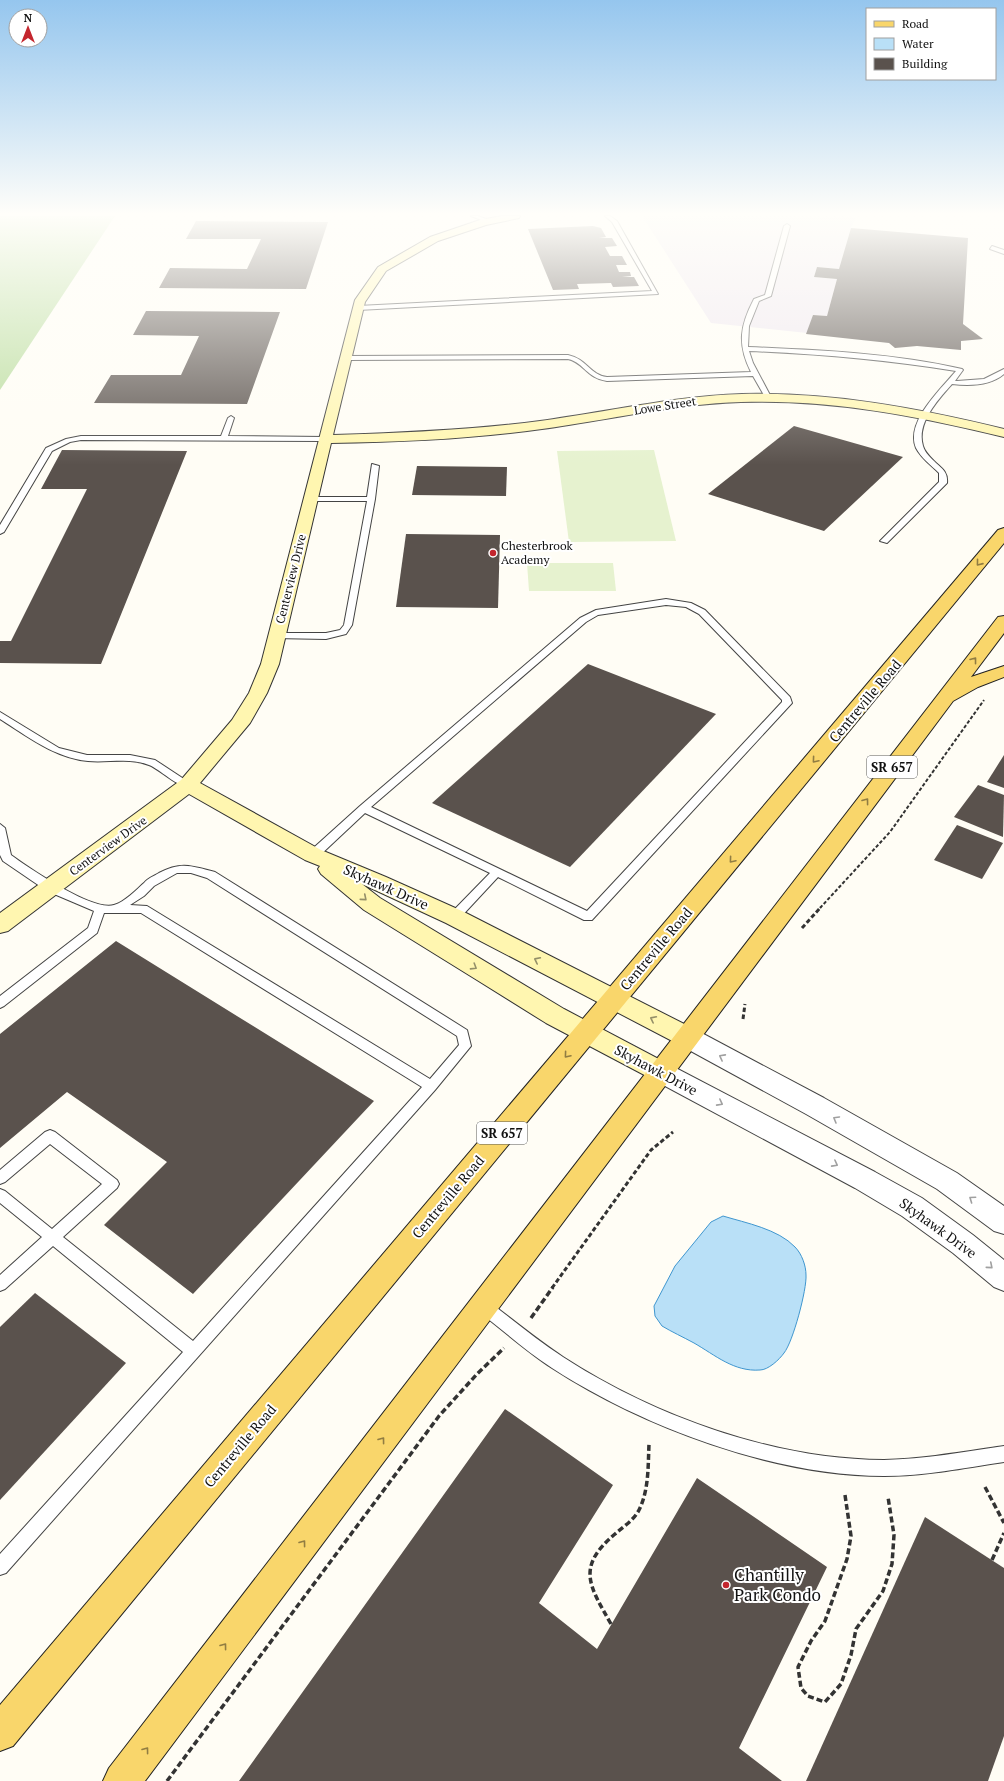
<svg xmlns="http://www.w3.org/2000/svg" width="1004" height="1781" font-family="'PT Serif',serif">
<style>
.industrial{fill:#eee6ef}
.forest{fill:#b9dc9c}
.pitch{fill:#e6f2cf}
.water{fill:#b9e0f7;stroke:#3f96cf}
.building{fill:#5a524d}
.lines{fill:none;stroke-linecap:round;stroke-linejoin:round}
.lane-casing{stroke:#444;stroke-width:2}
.street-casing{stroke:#444;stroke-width:2}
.secondary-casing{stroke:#333;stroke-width:2}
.primary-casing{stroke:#222;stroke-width:2}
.path-far2{stroke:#333;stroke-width:2;stroke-dasharray:3.5 2;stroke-linecap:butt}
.path-far1{stroke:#333;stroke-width:3;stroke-dasharray:4.5 2.5;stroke-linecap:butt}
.path{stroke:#333;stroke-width:3.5;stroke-dasharray:6 3;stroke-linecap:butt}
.lane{fill:#fff;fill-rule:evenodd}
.street{fill:#fff;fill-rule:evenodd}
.secondary{fill:#fff6b0;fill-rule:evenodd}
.primary{fill:#f9d66b;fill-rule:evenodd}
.oneway{stroke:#917d42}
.oneway2{stroke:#948f68}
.oneway3{stroke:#a0a0a0}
.poi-dot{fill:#c4262e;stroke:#fff;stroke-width:1.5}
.labels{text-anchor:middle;stroke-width:4;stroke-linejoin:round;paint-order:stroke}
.far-street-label{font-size:12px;fill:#111;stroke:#fff}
.far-poi-label{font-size:12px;fill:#111;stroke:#fff;text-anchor:start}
.shield{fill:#fff;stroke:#585858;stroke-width:1}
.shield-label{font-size:13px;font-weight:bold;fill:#111}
.street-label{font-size:14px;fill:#111;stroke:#fff}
.near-poi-label{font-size:17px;fill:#111;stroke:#fff;text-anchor:start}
</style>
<rect width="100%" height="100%" fill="#fffdf5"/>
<path class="industrial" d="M642,216L856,217L851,228L839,269L817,267L814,277L837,279L827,316L813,315L807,333L711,323Z"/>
<path class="forest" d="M0,216H115L0,390Z"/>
<g class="pitch">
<path d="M654,450L676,541L569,542L557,451Z"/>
<path d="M527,563H613L616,591H529Z"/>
</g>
<path class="water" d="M723,1216C746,1223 778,1229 795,1247C802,1254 806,1266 806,1275C807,1289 793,1342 784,1353C779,1360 768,1370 760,1370C734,1372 715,1355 694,1343C683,1337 672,1332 662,1326L655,1316L654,1306L675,1266L711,1222Z"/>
<g class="building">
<path d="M196,221L328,222L306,289L159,288L170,268L247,269L261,239H186Z"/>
<path d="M593,226L601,228L606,237L599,238H612L617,246L605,247L610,256H622L627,265H616L619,272H630L631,276L622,277H634L639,286L613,287L611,283L577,284L579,289L553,290L528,229Z"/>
<path d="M851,228L968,238L963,324L983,339L961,341V350L917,346L895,348L889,343L806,334L813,315L827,316L837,279L814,277L817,267L839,269Z"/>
<path d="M146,311L280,312L247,404L94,403L111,375H181L199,336L133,335Z"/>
<path d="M794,426L903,457L824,531L708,494Z"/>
<path d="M62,450L187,451L101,664L0,663V641H11L87,489H41Z"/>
<path d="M417,466L507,467L506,496L412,495Z"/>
<path d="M406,534L500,535L498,608L396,607Z"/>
<path d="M588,664L716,714L570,867L432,803Z"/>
<path d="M1004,755V788L987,782Z"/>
<path d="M978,785L1004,795L1003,837L954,817Z"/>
<path d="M957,825L1003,843L982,879L934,860Z"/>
<path d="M116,941L374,1101L193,1294L104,1225L167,1162L67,1092L0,1148V1034Z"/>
<path d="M35,1293L126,1363L0,1500V1327Z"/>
<path d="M505,1409L613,1485L539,1603L597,1649L697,1478L827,1567L739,1748L782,1781H239Z"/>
<path d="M925,1517L1004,1568V1736L988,1781H806Z"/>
</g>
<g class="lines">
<defs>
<g id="lane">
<path d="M471,216H478L492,221L489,223Z"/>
<path d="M605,216H610L617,221L658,294L358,310L355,308L358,306L652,291L612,222Z"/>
<path d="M787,224L790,226L771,296L759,301L749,326L748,347C819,350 892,353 962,369L963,370L955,381H957L984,379L1004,369V374C990,386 969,386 952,384C938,400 916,423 923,446C925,453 931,458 936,463C943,469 948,473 947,483L887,543L880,541L939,482V473C931,465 921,458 916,448C905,422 941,389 956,371C887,360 819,354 749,351L753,363L771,397L768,399L765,397L753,376L607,381C586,378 585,363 568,359L346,360L343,358L346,356L568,355C587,359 590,375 607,377L751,372C737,344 740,326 754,299L765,295L784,226Z"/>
<path d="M992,246L1004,250V254L990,249Z"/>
<path d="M231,416L234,418L228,436L325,437L329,439L325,441L81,440L70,442L52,451L4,532L0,534V525L46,448L66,439L81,436H221L228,418Z"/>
<path d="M372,464L379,466L375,499L352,625L346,634L326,639L274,638V634L277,633H326L340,630L344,625L367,501H310L306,499L310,497H367Z"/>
<path d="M666,599L691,603L705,610L790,697L792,703L592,920H584L498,877L458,920H450L448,917L450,914L490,873L365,813L317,858H309L308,855L309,852L360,806L580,618L596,610ZM666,605L686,607L699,614L782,700V702L587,911L371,807L586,622L598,615Z"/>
<path d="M0,712L59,748L87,755H130L155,760L193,785L192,787C180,790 160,769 149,765C130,757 108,763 88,761C55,758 27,736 0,719Z"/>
<path d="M0,824L5,828L11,855C29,868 93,912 114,905C125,902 136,890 144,883C148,878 154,876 159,873C181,861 192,866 215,872L467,1030L471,1046L435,1090L6,1573L0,1575V1554L183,1352L53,1246L5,1289L0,1291V1275L42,1237L0,1203V1189L5,1191L52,1229L102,1184L50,1144L5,1182L0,1184V1170L45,1132L50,1130L55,1132L117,1180L119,1184L117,1188L63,1237L193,1341L422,1087L141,913H104L97,933L4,1006L0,1008V996L88,928L94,911L47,891L3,861L0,855ZM177,873H191L207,878L457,1036L459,1045L430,1079L147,906L130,905L144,896L154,886Z"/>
<path d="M483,1299L488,1301C513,1320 537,1340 563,1357C654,1416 775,1460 884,1460C924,1459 964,1452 1004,1446V1462C964,1468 924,1476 884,1476C774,1476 643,1427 552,1368C526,1351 503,1330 478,1311L476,1306L478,1301Z"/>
</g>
<g id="street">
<path d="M687,1027L696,1030L824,1098L957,1173L1004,1206V1234L994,1231L937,1189L806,1114L678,1044L675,1037L678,1030Z"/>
<path d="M661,1062L670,1065L875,1172L922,1198L973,1235L1004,1260V1291L994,1287L953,1253L902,1216L855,1188L652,1079L648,1072L652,1065Z"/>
</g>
<path id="secondary" d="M502,216H520L519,218L486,225L438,241L386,271L365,302L333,435C403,433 472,430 540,421C607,412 674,396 742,394C831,392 918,408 1004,429V437C918,416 831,399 741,402C674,404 609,420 542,429C472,439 402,442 331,443L279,664L267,693L250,723L200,783L321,850L386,877L462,911L696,1030L699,1037L696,1044L687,1047L678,1044L446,923L362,884L380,898L564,1009L670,1065L674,1072L670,1079L661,1082L652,1079L546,1023L477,980L364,910L321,874L318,869L320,866L305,860L189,794L8,931L0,933V913L181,780L232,720L249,693L261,664L355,300L378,267L430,237L480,220Z"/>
<g id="primary">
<path d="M1004,528V543L13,1746L0,1751V1705L998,530Z"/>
<path d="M1004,616V633L971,677L1004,666V677L978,687L953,701L145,1781H103L109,1768L998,617Z"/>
</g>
</defs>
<use href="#lane" class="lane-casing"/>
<use href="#street" class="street-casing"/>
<use href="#secondary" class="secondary-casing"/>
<use href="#primary" class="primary-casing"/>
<path class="path-far2" d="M820,908L890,832L984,700"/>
<g class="path-far1">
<path d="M802,928L821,907"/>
<path d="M743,1019L745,1004"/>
<path d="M552,1288L651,1150L673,1132"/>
</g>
<g class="path">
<path d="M531,1318L553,1287"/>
<path d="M985,1487L1004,1523"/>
<path d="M845,1495L851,1536L847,1559L825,1621L811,1641L798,1667L801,1688L808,1696L825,1702L841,1684L851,1655L856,1629L883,1591L892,1564L894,1535L888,1497"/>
<path d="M992,1560L1004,1533"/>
<path d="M611,1624C589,1585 576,1567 615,1534C623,1527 634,1520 639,1510C649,1490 648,1466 649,1444"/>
<path d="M167,1781L439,1416L477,1374L504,1348"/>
</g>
<use href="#lane" class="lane"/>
<use href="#street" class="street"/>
<use href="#secondary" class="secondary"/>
<use href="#primary" class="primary"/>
</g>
<defs><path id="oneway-chevron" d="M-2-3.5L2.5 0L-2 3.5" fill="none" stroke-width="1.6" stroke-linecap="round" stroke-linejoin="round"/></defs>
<g class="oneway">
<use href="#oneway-chevron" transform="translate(979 563) rotate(129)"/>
<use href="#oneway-chevron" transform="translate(974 660) rotate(-52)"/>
<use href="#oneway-chevron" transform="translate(815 760) rotate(130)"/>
<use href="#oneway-chevron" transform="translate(866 801) rotate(-53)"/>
<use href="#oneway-chevron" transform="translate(732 860) rotate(130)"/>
<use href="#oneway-chevron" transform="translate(567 1055) rotate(130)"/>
<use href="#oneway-chevron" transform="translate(382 1440) rotate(-53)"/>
<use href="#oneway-chevron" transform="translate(303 1543) rotate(-53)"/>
<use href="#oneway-chevron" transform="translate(224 1646) rotate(-53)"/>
<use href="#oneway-chevron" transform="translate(146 1750) rotate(-53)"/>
</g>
<g class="oneway2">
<use href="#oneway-chevron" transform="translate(364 898) rotate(40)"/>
<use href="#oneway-chevron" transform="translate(537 960) rotate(-153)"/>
<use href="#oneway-chevron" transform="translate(474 967) rotate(32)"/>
<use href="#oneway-chevron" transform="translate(653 1019) rotate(-153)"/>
</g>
<g class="oneway3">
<use href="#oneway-chevron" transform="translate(722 1057) rotate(-152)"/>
<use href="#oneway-chevron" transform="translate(720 1103) rotate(28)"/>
<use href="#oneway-chevron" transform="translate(836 1119) rotate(-150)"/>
<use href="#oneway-chevron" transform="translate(835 1164) rotate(28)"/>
<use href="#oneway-chevron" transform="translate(972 1199) rotate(-145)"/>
<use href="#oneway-chevron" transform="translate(990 1266) rotate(40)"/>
</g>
<linearGradient id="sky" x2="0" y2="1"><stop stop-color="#95c6ee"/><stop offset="0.46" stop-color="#fffefa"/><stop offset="1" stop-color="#fffefa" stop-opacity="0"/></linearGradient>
<rect width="1004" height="465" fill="url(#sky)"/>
<g class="poi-dot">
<circle cx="493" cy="553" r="4"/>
<circle cx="726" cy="1585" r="4"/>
</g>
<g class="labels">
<g class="far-street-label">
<text transform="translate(665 406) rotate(-9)" y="4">Lowe Street</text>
<text transform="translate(291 579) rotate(-76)" y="4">Centerview Drive</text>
<text transform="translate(108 846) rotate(-36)" y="4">Centerview Drive</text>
</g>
<g class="far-poi-label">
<text x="501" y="550">Chesterbrook<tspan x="501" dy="14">Academy</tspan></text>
</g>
<g class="shield">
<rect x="867" y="756" width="50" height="22" rx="3"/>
<rect x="477" y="1122" width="50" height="22" rx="3"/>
</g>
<g class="shield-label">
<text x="892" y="772">SR 657</text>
<text x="502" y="1138">SR 657</text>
</g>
<g class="street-label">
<text transform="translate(865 701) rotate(-50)" y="5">Centreville Road</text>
<text transform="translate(386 887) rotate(24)" y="5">Skyhawk Drive</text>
<text transform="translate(656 949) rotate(-50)" y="5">Centreville Road</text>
<text transform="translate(656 1070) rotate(28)" y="5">Skyhawk Drive</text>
<text transform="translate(448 1197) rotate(-50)" y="5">Centreville Road</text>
<text transform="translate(938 1228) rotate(36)" y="5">Skyhawk Drive</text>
<text transform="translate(240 1446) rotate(-50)" y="5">Centreville Road</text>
</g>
<g class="near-poi-label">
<text x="734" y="1581">Chantilly<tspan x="734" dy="20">Park Condo</tspan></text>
</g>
</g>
<rect x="866" y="8" width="130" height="72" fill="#ffffff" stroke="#a0a0a0"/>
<rect x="874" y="21" width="20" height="6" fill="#f9d66b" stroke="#a0a0a0"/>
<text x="902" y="28" font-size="12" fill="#111111">Road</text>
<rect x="874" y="38" width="20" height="12" fill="#b9e0f7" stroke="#a0a0a0"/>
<text x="902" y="48" font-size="12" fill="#111111">Water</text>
<rect x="874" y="58" width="20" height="12" fill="#5a524d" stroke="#a0a0a0"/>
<text x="902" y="68" font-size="12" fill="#111111">Building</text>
<g transform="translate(28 28)"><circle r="19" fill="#ffffff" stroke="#a0a0a0"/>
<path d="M0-3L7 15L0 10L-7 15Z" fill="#c4262e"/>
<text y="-6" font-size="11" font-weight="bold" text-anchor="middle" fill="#111111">N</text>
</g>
</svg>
